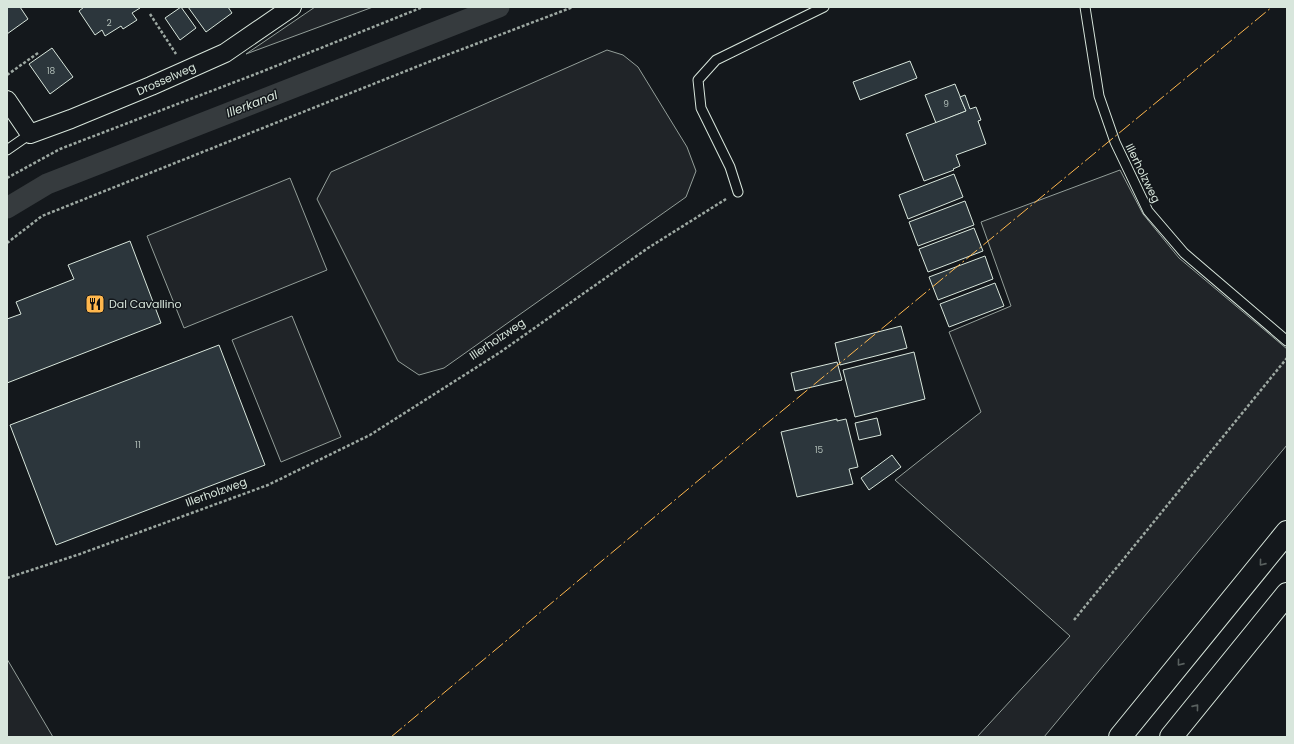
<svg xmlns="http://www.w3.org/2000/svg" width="1294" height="744" font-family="Poppins,sans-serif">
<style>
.green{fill:#202428;stroke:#939e99}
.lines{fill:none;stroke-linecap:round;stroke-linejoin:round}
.canal{stroke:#363b3e;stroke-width:21}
.building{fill:#2c363c;stroke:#d8e6dc}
.service-casing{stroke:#d8e6dc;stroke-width:11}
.minor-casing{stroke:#d8e6dc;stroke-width:20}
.trunk-casing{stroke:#d8e6dc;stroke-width:24}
.path{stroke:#9da8a2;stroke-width:2.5;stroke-dasharray:3 2;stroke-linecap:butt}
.service{stroke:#14181c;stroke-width:9}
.minor{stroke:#14181c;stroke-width:18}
.trunk{stroke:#14181c;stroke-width:22}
.power{stroke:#ffb74d;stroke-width:1;stroke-dasharray:14 3 2 3;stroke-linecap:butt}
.oneway{stroke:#59605f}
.labels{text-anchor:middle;stroke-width:3;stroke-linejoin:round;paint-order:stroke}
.number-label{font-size:9px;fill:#adbab4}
.street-label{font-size:11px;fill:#d8e6dc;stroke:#14181c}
.poi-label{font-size:11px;fill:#d8e6dc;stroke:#14181c;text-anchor:start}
.water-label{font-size:12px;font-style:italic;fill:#d8e6dc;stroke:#14181c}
</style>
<rect width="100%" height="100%" fill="#14181c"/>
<g class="green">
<path d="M315,7H373L246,54Z"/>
<path d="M607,50L623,55L638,67L687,147L696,171L686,197L444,368L419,375L398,361L317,199L331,172Z"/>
<path d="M1120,170L1143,214L1179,258L1287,349V445L1044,737H977L1070,636L895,480L981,412L949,332L1011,306L981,222Z"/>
<path d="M290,178L327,270L184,328L147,236Z"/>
<path d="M292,316L341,437L281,462L232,340Z"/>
<path d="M7,659L53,737H7Z"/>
</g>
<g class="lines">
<path class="canal" d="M7,208L47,184L499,7"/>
</g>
<g class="building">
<path d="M7,7H20L28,19L7,34Z"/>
<path d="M84,7H140V8L132,13L137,20L123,29L121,26L105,36L102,30L95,35L79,11Z"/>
<path d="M181,7L196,28L180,40L165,18Z"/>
<path d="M188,7H228L232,13L206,32Z"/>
<path d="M52,48L73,77L50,94L29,64Z"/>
<path d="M910,61L917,78L860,100L853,82Z"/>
<path d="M955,84L966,111L936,123L925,95Z"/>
<path d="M965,95L970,109L976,107L981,120L978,121L986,144L956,155L960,166L953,169L954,170L924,181L906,134L966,111L960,97Z"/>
<path d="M954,174L963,197L908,219L899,195Z"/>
<path d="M965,201L974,225L918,246L909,222Z"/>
<path d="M974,228L983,251L928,272L919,249Z"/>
<path d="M130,241L161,323L7,383V319L21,314L16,302L74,279L68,265Z"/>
<path d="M985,256L993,279L938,300L929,277Z"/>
<path d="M995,283L1004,306L949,327L940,304Z"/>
<path d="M901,326L907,348L840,365L835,343Z"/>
<path d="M219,345L265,465L56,545L10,425Z"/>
<path d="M914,352L925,399L855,417L843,370Z"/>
<path d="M837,362L842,380L795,391L791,373Z"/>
<path d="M877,418L881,435L859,440L855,423Z"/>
<path d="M837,419V421L846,419L858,467L849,469L853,484L797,497L781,432Z"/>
<path d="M892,455L901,467L869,490L861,478Z"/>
</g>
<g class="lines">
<defs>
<g id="service">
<path d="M1085,7L1099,96L1115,142L1148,211L1184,253L1287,341"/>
<path d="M7,150L30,134"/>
<path d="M738,192L730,167L701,108L698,80L716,60L824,7"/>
</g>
<path id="minor" d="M7,100L30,134L71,119L151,86L225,53L292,7"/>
<g id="trunk">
<path d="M1120,737L1287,532"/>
<path d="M1171,737L1287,594"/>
</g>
</defs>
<use href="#service" class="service-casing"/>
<use href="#minor" class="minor-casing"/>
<use href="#trunk" class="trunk-casing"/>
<g class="path">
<path d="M150,14L176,54"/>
<path d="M7,75L38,53"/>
<path d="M7,178L60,149L261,72L423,7"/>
<path d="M7,243L42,216L431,61L573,7"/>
<path d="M7,578L80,554L268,485L370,435L499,353L648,248L726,199"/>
<path d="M1074,620L1287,358"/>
</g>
<use href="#service" class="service"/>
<use href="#minor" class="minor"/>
<use href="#trunk" class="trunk"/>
<path class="power" d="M391,737L754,434L1272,7"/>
</g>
<defs><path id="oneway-chevron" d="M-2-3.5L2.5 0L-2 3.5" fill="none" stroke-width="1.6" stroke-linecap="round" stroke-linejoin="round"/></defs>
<g class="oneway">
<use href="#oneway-chevron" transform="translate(1262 563) rotate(129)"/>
<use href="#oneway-chevron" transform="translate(1180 663) rotate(129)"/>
<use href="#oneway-chevron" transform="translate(1196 707) rotate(-51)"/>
</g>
<defs>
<symbol id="restaurant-square" viewBox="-11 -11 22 22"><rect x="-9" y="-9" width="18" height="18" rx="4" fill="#ffb74d" stroke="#14181c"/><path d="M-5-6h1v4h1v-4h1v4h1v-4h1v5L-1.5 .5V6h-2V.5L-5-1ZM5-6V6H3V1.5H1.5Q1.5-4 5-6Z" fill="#111"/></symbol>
</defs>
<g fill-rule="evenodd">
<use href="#restaurant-square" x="84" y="293" width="22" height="22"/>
</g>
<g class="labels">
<g class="number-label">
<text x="109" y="26">2</text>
<text x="51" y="74">18</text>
<text x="946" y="107">9</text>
<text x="138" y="448">11</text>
<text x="819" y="453">15</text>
</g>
<g class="street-label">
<text transform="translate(166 79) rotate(-24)" y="4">Drosselweg</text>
<text transform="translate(1143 173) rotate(64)" y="4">Illerholzweg</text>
<text transform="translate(497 339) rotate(-34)" y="4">Illerholzweg</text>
<text transform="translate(216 492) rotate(-20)" y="4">Illerholzweg</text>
</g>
<g class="poi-label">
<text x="109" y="308">Dal Cavallino</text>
</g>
<g class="water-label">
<text transform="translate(252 104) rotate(-21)" y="4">Illerkanal</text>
</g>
</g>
<rect width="1294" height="744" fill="none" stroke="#d8e6dc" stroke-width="16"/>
</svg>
